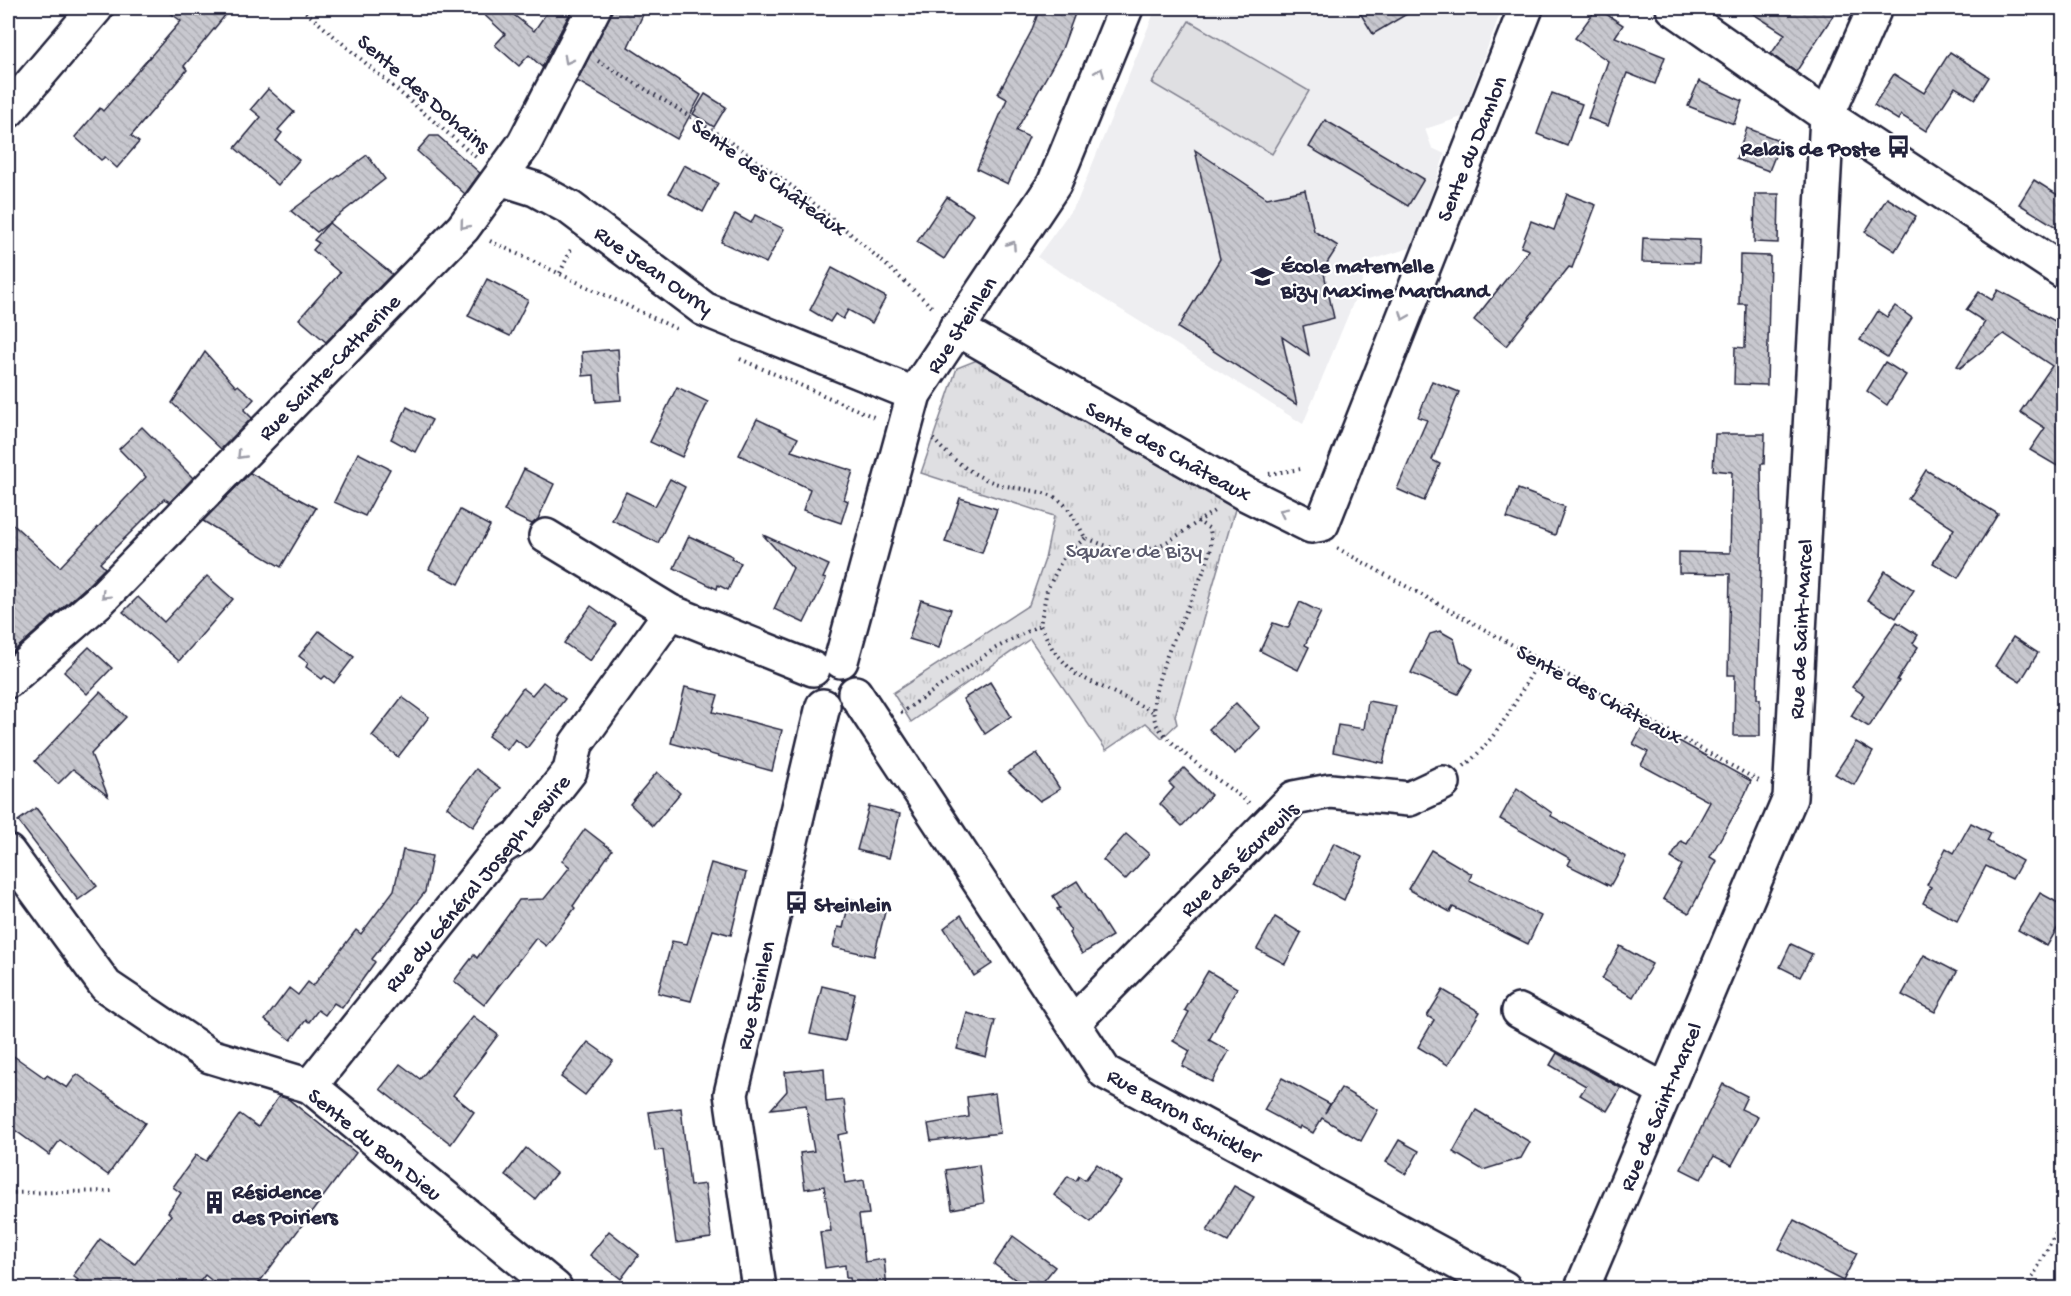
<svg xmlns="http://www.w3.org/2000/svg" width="2071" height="1296" font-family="'Gochi Hand',sans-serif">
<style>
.built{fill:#eeeef1}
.green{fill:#dfdfe2;stroke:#80808e;stroke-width:1.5}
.park{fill:url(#park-tufts);stroke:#80808e;stroke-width:1.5}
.building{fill:url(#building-back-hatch);stroke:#22223b;stroke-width:1.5}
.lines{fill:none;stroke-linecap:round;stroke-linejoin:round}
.minor-casing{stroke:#22223b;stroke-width:38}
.path{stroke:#22223b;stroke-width:4;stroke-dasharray:1.5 4.5;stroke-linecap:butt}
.minor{stroke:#fff;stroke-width:33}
.oneway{stroke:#9c9ca7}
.labels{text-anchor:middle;stroke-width:4.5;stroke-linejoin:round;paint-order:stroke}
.street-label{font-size:22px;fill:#22223b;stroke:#fff}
.poi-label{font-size:22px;font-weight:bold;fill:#22223b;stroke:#fff;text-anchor:start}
.park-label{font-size:22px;fill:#5b5b6d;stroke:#fff}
</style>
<defs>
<pattern id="park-tufts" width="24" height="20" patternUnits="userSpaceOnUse" patternTransform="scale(1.5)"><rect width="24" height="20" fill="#dfdfe2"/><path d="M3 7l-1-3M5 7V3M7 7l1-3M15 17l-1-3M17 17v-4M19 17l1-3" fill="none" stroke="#bfbfc3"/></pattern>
<pattern id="building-back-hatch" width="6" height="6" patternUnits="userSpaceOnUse" patternTransform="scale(1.5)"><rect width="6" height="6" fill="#c8c8cf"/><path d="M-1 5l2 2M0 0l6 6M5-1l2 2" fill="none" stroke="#acacb3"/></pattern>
</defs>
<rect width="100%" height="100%" fill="#fff"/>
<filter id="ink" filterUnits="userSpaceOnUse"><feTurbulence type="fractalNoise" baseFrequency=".0167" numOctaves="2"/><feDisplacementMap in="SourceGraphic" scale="12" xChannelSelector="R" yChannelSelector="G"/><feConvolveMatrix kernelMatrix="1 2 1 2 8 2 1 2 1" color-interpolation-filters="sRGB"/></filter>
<g filter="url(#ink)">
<path class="built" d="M1156,8H1502L1462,117L1425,129L1432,148L1445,154L1413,247L1371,260L1303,424L1037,257L1077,202Z"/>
<path class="green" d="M1189,21L1309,91L1272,154L1152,83Z"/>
<path class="park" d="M987,356L1236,506L1175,716L1177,724L1162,738L1146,723L1106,750L1030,639L911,722L893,693L1029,605L1045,559L1054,516L921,473L957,368Z"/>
<g class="building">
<path d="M164,8H231L184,66L187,70L131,136L139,142L117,168L105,157L101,160L75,137L100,108L103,111L181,21Z"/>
<path d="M477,8H505L534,31L550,8L572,9L542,67L529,55L519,66L495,45L505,34Z"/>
<path d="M613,8H646L628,47L701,95L677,139L577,81Z"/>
<path d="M1040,8H1077L1062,49L1016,131L1029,137L1008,184L977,169L1007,99L998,94L1031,32Z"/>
<path d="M1357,8H1417L1373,34Z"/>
<path d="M1597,8L1623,25L1615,37L1665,57L1655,84L1627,73L1608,126L1588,118L1608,61L1575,38Z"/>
<path d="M1744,8H1838L1796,72L1771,54L1785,34Z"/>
<path d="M1950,52L1989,77L1975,99L1955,87L1926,131L1901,115L1898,120L1874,105L1894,74L1924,93Z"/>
<path d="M1699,81L1742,101L1734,124L1688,106Z"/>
<path d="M268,89L294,112L278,130L282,133L276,141L299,160L278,185L235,148L261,117L251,109Z"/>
<path d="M1552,93L1582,104L1567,146L1537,134Z"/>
<path d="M705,94L726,107L714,127L693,114Z"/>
<path d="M1325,120L1424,179L1408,206L1309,147Z"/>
<path d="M1747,128L1781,141L1769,171L1736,159Z"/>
<path d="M430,136H438L480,173L465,194L417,151Z"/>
<path d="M1195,150L1267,198L1305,190L1314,231L1338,246L1323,269L1334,318L1303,326L1309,355L1282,337L1297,405L1178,328L1220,259Z"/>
<path d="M367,155L385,179L317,232L291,211Z"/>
<path d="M684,165L718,183L703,212L669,193Z"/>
<path d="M2034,180L2064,199V232L2019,204Z"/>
<path d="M1567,194L1596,205L1572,268L1569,267L1506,346L1474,320L1529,250L1521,247L1531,221L1554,230Z"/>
<path d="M1755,194H1779L1778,243L1754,242Z"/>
<path d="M947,197L973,214L944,259L917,242Z"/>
<path d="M1887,198L1916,216L1895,251L1865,232Z"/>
<path d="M735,214L751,223L755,215L784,229L766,263L721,242Z"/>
<path d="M329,223L392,274L326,342L299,319L340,273L313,250L319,243L314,240Z"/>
<path d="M1643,238L1700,240L1699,263L1642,262Z"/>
<path d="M1740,255L1770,256L1767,385L1734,384L1735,347L1745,348L1746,304H1739Z"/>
<path d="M832,268L886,297L872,323L848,310L843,319L835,314L830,322L810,310Z"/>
<path d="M487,279L528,300L510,336L468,316Z"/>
<path d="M1998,290L2064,326V470L2030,450L2045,428L2020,412L2052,366L2004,334L1960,368L1957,366L1985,322L1966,310L1979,292L1992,300Z"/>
<path d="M1895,306L1912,318L1887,357L1860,340L1878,311L1887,317Z"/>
<path d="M618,349L621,400L596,402L594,375L583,376L582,352Z"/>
<path d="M205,352L236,387L238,385L254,399L244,410L252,418L221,449L172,403Z"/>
<path d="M1885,362L1906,375L1887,405L1867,391Z"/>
<path d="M1432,381L1459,392L1432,460L1440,464L1424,501L1397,489L1427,420L1418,417Z"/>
<path d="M677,387L708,402L682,457L650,442Z"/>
<path d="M407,407L432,420L415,452L391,439Z"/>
<path d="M757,419L798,438L791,451L853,471L844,499L848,501L841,523L803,510L810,489L739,455Z"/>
<path d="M142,427L193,478L170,502L164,499L100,563L105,568L86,587L8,656V520L60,567L146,477L119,449Z"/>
<path d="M1715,434H1765L1764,464H1761L1762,528L1757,699H1760V736H1734L1735,675H1728L1730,574L1679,573V552L1730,553L1732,472L1713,470Z"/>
<path d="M358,453L390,469L365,516L334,502Z"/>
<path d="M524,469L554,484L538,519L532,524L504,511Z"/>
<path d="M1926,470L1998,514L1958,578L1933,563L1954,529L1908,499Z"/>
<path d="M250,473L316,508L281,567L203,521Z"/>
<path d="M670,479L685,487L658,543L612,520L626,492L655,506Z"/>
<path d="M1518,489L1565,507L1555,535L1507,518Z"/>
<path d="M960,498L997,509L982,553L945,542Z"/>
<path d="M460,510L490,526L459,584L429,569Z"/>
<path d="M763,535L829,565L823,578L826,579L804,623L774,609L793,568Z"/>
<path d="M689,536L732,556L731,559L741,563L728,590L718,585L717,589L674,568Z"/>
<path d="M1885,571L1914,590L1896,618L1867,600Z"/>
<path d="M207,576L233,599L179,661L123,612L138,597L164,622Z"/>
<path d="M921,600L951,609L939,648L909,639Z"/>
<path d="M1300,602L1321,612L1305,645L1309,647L1298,670L1260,651L1273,623L1288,628Z"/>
<path d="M591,606L616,624L590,661L564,643Z"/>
<path d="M1897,622L1918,635L1913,643L1918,647L1897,680L1899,681L1869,727L1851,716L1864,695L1852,687Z"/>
<path d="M319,631L354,657L334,683L325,676L322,679L306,667L308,663L299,656Z"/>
<path d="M1440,631L1454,639L1460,661L1473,669L1458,694L1411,673L1430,634Z"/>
<path d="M2013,637L2038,653L2020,682L1995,666Z"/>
<path d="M89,647L112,668L87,694L64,672Z"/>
<path d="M543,682L565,699L527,748L515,739L507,750L488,736L523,688L532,695Z"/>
<path d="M990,682L1011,716L985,734L963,699Z"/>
<path d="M685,687L718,695L713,712L782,730L772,771L671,743Z"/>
<path d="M100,692L126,717L91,754L108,796L73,769L58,784L35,761Z"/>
<path d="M402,697L429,717L398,757L372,736Z"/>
<path d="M1368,701L1396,706L1383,763L1333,752L1338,725L1364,729Z"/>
<path d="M1236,703L1260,728L1235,754L1209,729Z"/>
<path d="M1645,722L1751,781L1741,803L1710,857L1717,861L1689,913L1663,899L1682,865L1671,858L1681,841L1687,844L1710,802L1641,765L1648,752L1633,744Z"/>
<path d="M1856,742L1873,752L1854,785L1835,774Z"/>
<path d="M1037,753L1060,789L1040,801L1008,772Z"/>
<path d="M1184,768L1211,795L1182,826L1160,804L1174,788L1169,783Z"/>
<path d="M476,769L501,788L473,827L447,807Z"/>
<path d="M657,772L680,793L653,826L630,804Z"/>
<path d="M1517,788L1552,813L1551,816L1626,857L1610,886L1568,865L1571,859L1500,819Z"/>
<path d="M869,806L900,814L889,858L857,850Z"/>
<path d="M36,808L97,886L78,900L18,821Z"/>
<path d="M1971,823L1991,833L1987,841L2022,861L2012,879L1986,866L1957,921L1923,903L1931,887L1927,885L1946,848L1954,853Z"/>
<path d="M585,829L612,850L573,906L575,908L546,946L536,938L484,1005L454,981L474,955L477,958L519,900L544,899L570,867L562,861Z"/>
<path d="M1126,834L1149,854L1125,880L1103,860Z"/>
<path d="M1334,843L1362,857L1344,900L1314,884Z"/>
<path d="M403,850L432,856L425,892L372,959L375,962L342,1008L334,1003L325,1015L318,1010L309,1022L306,1020L291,1040L265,1020L289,988L298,995L308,982L313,986L356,930L361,934L394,890Z"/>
<path d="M1431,850L1472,874L1469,880L1541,916L1528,944L1453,907L1450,912L1408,889Z"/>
<path d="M711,863L746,873L731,935L713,930L691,1001L658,993L672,941L687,944Z"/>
<path d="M1077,881L1112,936L1082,954L1069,933L1071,931L1057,909L1060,908L1053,896Z"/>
<path d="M2040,893L2064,906V917L2047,946L2018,930Z"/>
<path d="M850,899L886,908L874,956L833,947L838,927L843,928Z"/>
<path d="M961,915L992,964L974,976L944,928Z"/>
<path d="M1275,917L1301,933L1285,964L1257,949Z"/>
<path d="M1791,944L1812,954L1800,977L1780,967Z"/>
<path d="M1620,946L1652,964L1633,997L1602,979Z"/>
<path d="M1924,955L1957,972L1935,1012L1902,995Z"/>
<path d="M1208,971L1237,988L1209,1040L1229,1051L1212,1082L1182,1066L1190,1051L1173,1041L1189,1012L1185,1010Z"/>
<path d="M822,986L855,994L845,1041L810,1034Z"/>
<path d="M1443,990L1480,1012L1448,1065L1418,1047L1434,1020L1427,1016Z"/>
<path d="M967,1013L995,1021L986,1057L957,1049Z"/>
<path d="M473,1016L498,1035L453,1095L474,1112L451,1144L380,1089L400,1064L420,1079Z"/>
<path d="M588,1042L613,1060L585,1095L561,1077Z"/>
<path d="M8,1052L45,1078L47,1075L67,1088L77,1074L145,1123L108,1175L60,1140L49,1155L8,1125Z"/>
<path d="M1557,1053L1621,1088L1607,1111L1580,1095L1586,1086L1550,1065Z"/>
<path d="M824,1068L826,1102L844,1100L848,1133L838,1135L845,1183L864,1180L869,1214L859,1215L865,1262L884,1259L887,1288H852L850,1278H846L845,1265L825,1268L820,1232L831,1231L824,1186L805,1189L800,1153L814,1151L806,1105L771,1109L787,1091L785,1072Z"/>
<path d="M1282,1078L1330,1104L1325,1113L1341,1088L1378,1110L1361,1141L1322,1118L1313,1133L1300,1126L1299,1129L1264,1110Z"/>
<path d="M1723,1084L1747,1096L1741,1109L1758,1117L1732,1165L1714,1156L1701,1179L1681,1169Z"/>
<path d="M995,1093L1000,1133L931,1141L928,1124L969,1117L967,1097Z"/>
<path d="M279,1096L288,1099L356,1153L255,1288H221L205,1275L195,1288H72L78,1280L73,1276L100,1239L135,1264L171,1215L168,1212L181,1193L173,1187L196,1155L206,1161L240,1114L258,1127Z"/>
<path d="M681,1108L690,1186L705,1184L711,1238L676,1243L663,1150L655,1151L649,1112Z"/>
<path d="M1476,1110L1530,1142L1521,1158L1483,1170L1453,1152Z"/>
<path d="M1399,1140L1419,1151L1406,1174L1386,1162Z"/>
<path d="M526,1148L556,1173L535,1199L505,1175Z"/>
<path d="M1097,1164L1121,1182L1091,1222L1054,1195L1068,1176L1076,1181L1079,1176L1085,1180Z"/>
<path d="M979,1165L984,1203L952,1209L946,1170Z"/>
<path d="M1234,1186L1254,1197L1228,1242L1207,1231Z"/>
<path d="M1794,1220L1857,1253L1843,1281L1779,1249Z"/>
<path d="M609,1231L639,1255L621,1279L590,1255Z"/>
<path d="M1013,1236L1055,1267L1038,1288H1027L994,1264Z"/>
</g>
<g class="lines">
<defs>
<g id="minor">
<path d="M1673,8L1827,116L2064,272"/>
<path d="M8,111L96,8"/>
<path d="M500,178L535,189L570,208L704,309L914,394"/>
<path d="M956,328L1244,493L1311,526L1322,524L1526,8"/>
<path d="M546,536L671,612L813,669"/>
<path d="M841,661L914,394L1054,184L1126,8"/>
<path d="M8,681L99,601L463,228L524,144L594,8"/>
<path d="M855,693L1105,1072L1504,1288"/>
<path d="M8,852L106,986L210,1056L310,1086L555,1288"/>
<path d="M1519,1011L1666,1091"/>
<path d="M1073,1023L1294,798L1330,791L1409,799L1443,783"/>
<path d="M310,1086L500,848L519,836L570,771L576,744L671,612"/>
<path d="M759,1288L731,1094L823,706"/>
<path d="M1582,1288L1790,798L1827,116L1875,8"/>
</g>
</defs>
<use href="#minor" class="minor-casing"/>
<g class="path">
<path d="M301,8L478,159"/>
<path d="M598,61C662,99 727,137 786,182C838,221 887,265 934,309"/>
<path d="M490,241L679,330"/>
<path d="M560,273L572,247"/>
<path d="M740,359L876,418"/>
<path d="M933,439C950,458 976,479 1002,485C1051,496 1060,486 1085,538C1100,543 1118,552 1134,552C1163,551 1192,524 1216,510"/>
<path d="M1269,474L1301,469"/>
<path d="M1197,521L1210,529C1211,536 1212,545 1210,552C1201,590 1136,696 1158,727C1176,751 1224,784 1249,803"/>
<path d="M1085,538L1063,558L1047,590L1040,625L1053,650L1075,674L1152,711"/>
<path d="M1337,548L1761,782"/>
<path d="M901,713L994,649L1040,625"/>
<path d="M1464,766C1498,739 1518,697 1539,660"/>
<path d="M8,1193L115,1191"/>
<path d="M2027,1288L2064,1217"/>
</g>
<use href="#minor" class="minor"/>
</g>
<defs><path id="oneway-chevron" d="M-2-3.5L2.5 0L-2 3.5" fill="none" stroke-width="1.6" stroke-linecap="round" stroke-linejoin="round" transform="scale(1.5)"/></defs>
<g class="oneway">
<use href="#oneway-chevron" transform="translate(568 60) rotate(118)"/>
<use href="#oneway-chevron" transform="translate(1100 72) rotate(-68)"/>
<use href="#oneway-chevron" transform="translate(464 225) rotate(130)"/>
<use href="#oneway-chevron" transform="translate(1012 245) rotate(-56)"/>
<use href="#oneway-chevron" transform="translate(1404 316) rotate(112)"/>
<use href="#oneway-chevron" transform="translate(241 455) rotate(134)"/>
<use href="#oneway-chevron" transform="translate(1283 512) rotate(-154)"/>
<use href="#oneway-chevron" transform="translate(105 595) rotate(135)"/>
</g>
</g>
<defs>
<symbol id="bus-bare" viewBox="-9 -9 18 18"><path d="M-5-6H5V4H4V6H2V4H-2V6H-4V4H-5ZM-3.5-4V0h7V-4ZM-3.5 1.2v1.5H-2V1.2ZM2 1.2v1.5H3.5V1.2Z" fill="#22223b" stroke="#fff" stroke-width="2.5" paint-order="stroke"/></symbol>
<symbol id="school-bare" viewBox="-9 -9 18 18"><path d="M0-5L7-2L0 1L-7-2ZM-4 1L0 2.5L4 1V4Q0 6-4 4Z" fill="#22223b" stroke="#fff" stroke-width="2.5" paint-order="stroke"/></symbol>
<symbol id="building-bare" viewBox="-9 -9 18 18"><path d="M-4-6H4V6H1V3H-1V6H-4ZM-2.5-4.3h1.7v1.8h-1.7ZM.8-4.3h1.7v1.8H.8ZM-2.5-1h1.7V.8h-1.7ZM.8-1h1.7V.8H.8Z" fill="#22223b" stroke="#fff" stroke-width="2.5" paint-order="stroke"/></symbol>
</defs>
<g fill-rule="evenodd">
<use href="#bus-bare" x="1882" y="130" width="33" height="33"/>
<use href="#school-bare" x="1246" y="260" width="33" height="33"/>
<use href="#bus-bare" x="780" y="886" width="33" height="33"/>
<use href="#building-bare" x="198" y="1186" width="33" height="33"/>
</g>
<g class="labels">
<g class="street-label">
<text transform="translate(425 92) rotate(41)" y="8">Sente des Dohains</text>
<text transform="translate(1470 148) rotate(-68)" y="8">Sente du Damlon</text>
<text transform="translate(770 176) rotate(36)" y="8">Sente des Châteaux</text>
<text transform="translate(655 269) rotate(35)" y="8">Rue Jean Ourry</text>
<text transform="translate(960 324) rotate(-57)" y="8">Rue Steinlen</text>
<text transform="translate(328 366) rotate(-46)" y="8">Rue Sainte-Catherine</text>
<text transform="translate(1169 450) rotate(29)" y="8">Sente des Châteaux</text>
<text transform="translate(1799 629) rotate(-87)" y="8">Rue de Saint-Marcel</text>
<text transform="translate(1600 693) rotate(29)" y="8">Sente des Châteaux</text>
<text transform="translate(1238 858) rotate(-44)" y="8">Rue des Écureuils</text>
<text transform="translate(476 882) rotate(-50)" y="8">Rue du Général Joseph Lesuire</text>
<text transform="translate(754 995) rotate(-77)" y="8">Rue Steinlen</text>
<text transform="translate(1659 1106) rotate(-67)" y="8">Rue de Saint-Marcel</text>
<text transform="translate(1185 1114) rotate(29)" y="8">Rue Baron Schickler</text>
<text transform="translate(376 1143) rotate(39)" y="8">Sente du Bon Dieu</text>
</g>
<g class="poi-label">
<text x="1880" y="155" text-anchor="end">Relais de Poste</text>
<text x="1281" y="272">École maternelle<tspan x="1281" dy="25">Bizy Maxime Marchand</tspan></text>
<text x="814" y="911">Steinlein</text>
<text x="232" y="1198">Résidence<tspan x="232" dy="25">des Poiriers</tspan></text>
</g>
<g class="park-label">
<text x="1134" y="557">Square de Bizy</text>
</g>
</g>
<rect width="2071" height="1296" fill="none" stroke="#fff" stroke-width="30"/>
<rect x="15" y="15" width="2041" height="1266" fill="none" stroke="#22223b" stroke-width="2" filter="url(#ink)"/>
</svg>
